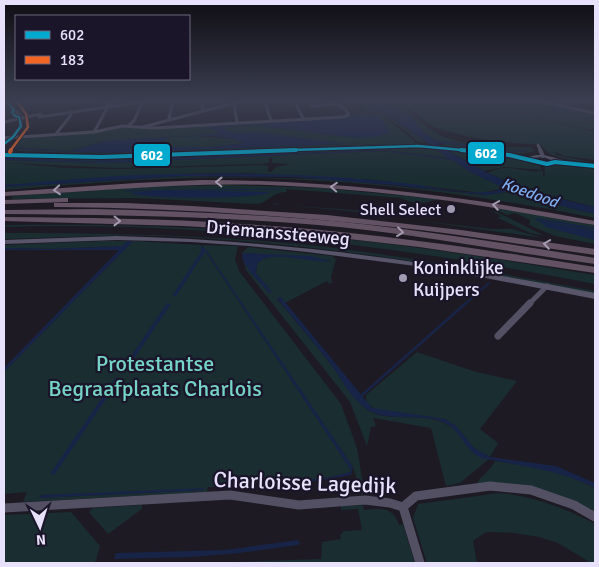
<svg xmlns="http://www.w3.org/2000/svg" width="599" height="567" font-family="Signika,sans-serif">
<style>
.green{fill:#1a2d31;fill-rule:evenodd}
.water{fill:#182447;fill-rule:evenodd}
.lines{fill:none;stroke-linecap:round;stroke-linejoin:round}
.stream-far2{stroke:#182447;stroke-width:1}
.stream-far1{stroke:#182447;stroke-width:2}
.stream{stroke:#182447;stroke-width:2.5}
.street-far4{stroke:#535063;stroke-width:3}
.street-far3{stroke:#535063;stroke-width:4}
.street-far2{stroke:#535063;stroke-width:5}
.street-far1{stroke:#535063;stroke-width:7}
.street{stroke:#535063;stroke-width:9}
.secondary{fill:#585469;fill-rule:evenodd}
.highway{fill:#625263;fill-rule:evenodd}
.bus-1-far1-casing{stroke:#1b1529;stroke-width:4.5}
.bus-1-casing{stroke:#1b1529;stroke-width:6}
.bus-2-far1-casing{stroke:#1b1529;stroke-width:4.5}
.bus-2-casing{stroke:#1b1529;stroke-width:6}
.bus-1-far1{stroke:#00a9ce;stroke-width:2.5}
.bus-1{stroke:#00a9ce;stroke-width:4}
.bus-2-far1{stroke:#f26522;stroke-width:2.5}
.bus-2{stroke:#f26522;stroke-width:4}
.oneway{stroke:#a49aaf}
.poi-dot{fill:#a09bb0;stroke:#1b1529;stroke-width:2}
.labels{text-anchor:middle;stroke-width:4.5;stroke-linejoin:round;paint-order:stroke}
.far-water-label{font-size:16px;font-style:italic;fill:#7dabed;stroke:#1b1529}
.far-poi-label{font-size:16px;fill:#e7e1fb;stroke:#1b1529;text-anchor:end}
.street-label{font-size:19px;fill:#e7e1fb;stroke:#1b1529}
.poi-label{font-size:19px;fill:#e7e1fb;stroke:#1b1529;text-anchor:start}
.near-park-label{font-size:22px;fill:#76d3c7;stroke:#1b1529}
.near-street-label{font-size:22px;fill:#e7e1fb;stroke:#1b1529}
.line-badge{stroke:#1b1529;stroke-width:2}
.badge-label{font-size:14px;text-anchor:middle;font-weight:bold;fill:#fff}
</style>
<rect width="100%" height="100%" fill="#1d1a24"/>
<g class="green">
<path d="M347,100H362L384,113L427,143L418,142L405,130L379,112L351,114L366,111Z"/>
<path d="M373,100C408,100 413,122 440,135C464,146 504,148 531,147L535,151L522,154L448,145L525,156L441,146L439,145H446L437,142L522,152L532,150L518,151L435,140L423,132L413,118L405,114V116L395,112L398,111Z"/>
<path d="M388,100H462L475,103L466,100H532L595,114V131L498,109L595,132V160L565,156L553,151L557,155L595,163C577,160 550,161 540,144C505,144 467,138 434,127C425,123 421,116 413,111C405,106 396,103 388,100Z"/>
<path d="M379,113L416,142L414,143L430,145L103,156L9,152L4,149L18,152L101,155L388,144L102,154L19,151L10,148L19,138C59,135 100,126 140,128ZM373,115L383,120L388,128L386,134L358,138L255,125L219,127L234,133L257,132L340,144L105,153L29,150L14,147L70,151L105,141L221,134L214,126Z"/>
<path d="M201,136L232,139L246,143L213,147H169L164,146L161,142L171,137Z"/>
<path d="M408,146L434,148L449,158L383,150L91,161L4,158L5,155L99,158Z"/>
<path d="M444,148L526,159L540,165L541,170L504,167L484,171Z"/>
<path d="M381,151L452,160L472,173L506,188L481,193L374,180L247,173L171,174L4,185V163H7H4V160L104,163ZM270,157L272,158V163L290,164L276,167L271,172L268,171V166L262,165L118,169L67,168L9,163L116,168L259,164L269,163Z"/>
<path d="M539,163L595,167V207L539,193L487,173C495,170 498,168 508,168C519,168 533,174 543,170V176L545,175L544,166Z"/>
<path d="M183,176L329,179L487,195L512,191L537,200L595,214V218C462,191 325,175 189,178C127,180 65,185 4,190V187Z"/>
<path d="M228,185L321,188L438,199C423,204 415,205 401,198L286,189L287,192C274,191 270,201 258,204L135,198L11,199L13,196L142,187Z"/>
<path d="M277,203L280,205L354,210L424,218L272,204Z"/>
<path d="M495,207L595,225V244L555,236L529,225L530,220L515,213L507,215L495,209Z"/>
<path d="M488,209L501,214L545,236L530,233L498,218L501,216Z"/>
<path d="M414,220L491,229H512L543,238Z"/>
<path d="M4,225C98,224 193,226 288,234C391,242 493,258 595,275V284C400,246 203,221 4,227Z"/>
<path d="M4,233C111,233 219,235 326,247C416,258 506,274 595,291V294C451,265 303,241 155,236C105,234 54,238 4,239Z"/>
<path d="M102,241H127L123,246L52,249L4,248V245Z"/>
<path d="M133,241L201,245L349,466L351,470L350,472L331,477L263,485L262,483L239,482L240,477L232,476L230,483H224V487H208L207,492L23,502L27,492L4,494V372ZM203,490L39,498L41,495Z"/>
<path d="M202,245L238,246L235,259L239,271L341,404L357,448L364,489L362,496L353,467Z"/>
<path d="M248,247L332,256L336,259L331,277L332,283L330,284L327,281L285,303L281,297L277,299C294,320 313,341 330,363C343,380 356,409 379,415C400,420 427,413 446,424C465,433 465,453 489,459L460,483L446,486L431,428L373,418L376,426L371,427L367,446L350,402L246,270L242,255L244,260L272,291L256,273L257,264C269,248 313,263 331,261L310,257L242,253Z"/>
<path d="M417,352L473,371L517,381L480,429L498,443L490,457L474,448L460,431L445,419L375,409L367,404L366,395Z"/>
<path d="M495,461L545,469L562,473L595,488V513C556,497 520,478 476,484C482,475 490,471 495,461Z"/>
<path d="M499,493C533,496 565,508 595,524V563H591L558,543L539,537L514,533L486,532L473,541L477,563H427L413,518L418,504Z"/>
<path d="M142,505V509L108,534L89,512L93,508Z"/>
<path d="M363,505L364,510C381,509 392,505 399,525L403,524L415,563H208L321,559L322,542L341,539L340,535L344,531L362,530L358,509L341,510V506Z"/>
<path d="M71,512L100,546L95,563H4L5,515Z"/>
</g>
<g class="water">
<path d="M362,100H373L411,116L423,132L435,140L518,151L531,149L522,152L437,143C445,150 456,155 466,161C506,185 550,197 595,207V214L537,200L512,191L487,195L394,185L295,177L183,176L4,187V185C60,181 117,174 174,174C251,172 327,175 404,183C430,186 482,199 505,188L472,173L452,160L381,151L104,163L4,160V158L91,161L383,150L448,158L397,121Z"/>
<path d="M357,115C371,114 387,116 389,133L375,137L358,138L255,125L220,127L234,133L257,132L344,144L105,153L29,150L13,148L17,147L21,148L70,151L105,141L221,134L209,127L213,126L353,117ZM213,136L232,139L245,143L213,147H169L164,146L161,142L171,137Z"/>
<path d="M161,190L270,192C256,200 143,199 130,193Z"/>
<path d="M539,221L595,231V240L546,227Z"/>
<path d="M127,241H133L4,372V368L119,250H4V248L52,249L123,246Z"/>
<path d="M201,245L207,251L353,467L351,475L276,488H262L263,485L331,477L350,472L351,470L206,252L204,253L176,296H172L201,252Z"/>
<path d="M242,253L310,256L331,261C313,264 269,248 257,264L256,273L272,292L269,293C261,283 241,266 242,253Z"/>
<path d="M281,297L372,408L445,419L456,426L474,448L490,457L556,466L595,483V488C558,469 525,467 486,459C467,456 462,432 447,424C426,412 393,422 372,412C353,403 342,379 330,363C313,341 294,320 277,298Z"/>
<path d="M167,303L171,304L125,372L121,371Z"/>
<path d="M116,377L120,379L54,475L50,474Z"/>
<path d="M204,488L203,490L39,498L42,495Z"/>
<path d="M298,540L300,543L298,545L239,553L191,557L114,559L116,553L226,550Z"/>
</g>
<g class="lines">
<path class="stream-far2" d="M126,191L279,189"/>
<g class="stream-far1">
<path d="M536,219L595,229"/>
<path d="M465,304L489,283"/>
</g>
<path class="stream" d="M361,396L466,303"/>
<g class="street-far4">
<path d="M264,100L271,120"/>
<path d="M294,100L303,118"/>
<path d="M533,100L595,113"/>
<path d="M102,103L117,100"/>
<path d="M234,105L237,122"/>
<path d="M311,106L336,104"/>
<path d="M202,111L203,100"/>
<path d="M39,117L155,100"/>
<path d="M169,119L173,100"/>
<path d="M4,122L41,114"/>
<path d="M129,125L134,121L142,102"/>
<path d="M143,127L245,100"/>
<path d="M94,132L110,103"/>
<path d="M56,134L71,115L70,111"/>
<path d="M4,138L94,132L122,126L155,128L343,117L349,115L345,109L331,100"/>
<path d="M538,145L541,151"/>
</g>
<path class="street-far3" d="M540,150L543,156"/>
<path class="street-far2" d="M529,304L547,286"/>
<path class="street-far1" d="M498,336L530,303"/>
<g class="street">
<path d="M403,507L416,496L490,486L531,490L574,505L595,517"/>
<path d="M403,507L420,563"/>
<path d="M4,508L230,495L299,505L365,500L390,503L403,507"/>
</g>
<g class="secondary">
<path d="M4,100H8L22,116L23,126L15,138L4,145V142L11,136L19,126L18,116Z"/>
<path d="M418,145L509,154L547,163L554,161L543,157L531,158L529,157C540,152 551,157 563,160V161L595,165V167L555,163L547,165L509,156L418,147L101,158L4,156V154L101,156Z"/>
<path d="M117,236C279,240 436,262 595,293V299L480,277L423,267L307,252L249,246L191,242L117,240L4,244V240Z"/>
</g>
<g class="highway">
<path d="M202,180C334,180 465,196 595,221V225C555,219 516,211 476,205C407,194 338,188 269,185C180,182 92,192 4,196V192L136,183Z"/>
<path d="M65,198H68V202L4,204V200Z"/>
<path d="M54,203H125L192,206L327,215L461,230L595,249V255C528,246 461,234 393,227C281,215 169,208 57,207H54Z"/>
<path d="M94,209C183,211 273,215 362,224C440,233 518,245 595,258V264C503,251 411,233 318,225C213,216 109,215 4,214V210Z"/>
<path d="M4,217C83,218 163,218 242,224C361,231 478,248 595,267V273L419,247L287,232L183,226L4,221Z"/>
</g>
<defs>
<g id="bus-1-far1">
<path d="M4,144L13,137L21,126L19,117L15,116L12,112L14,110L6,100"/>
<path d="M260,151L418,146L473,151"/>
</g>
<g id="bus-1">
<path d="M461,150L509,155L547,164L555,162L595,166"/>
<path d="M4,155L101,157L296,150"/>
</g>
<path id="bus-2-far1" d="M10,151L28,127L26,114L16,100"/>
<path id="bus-2" d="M10,152L11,150"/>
</defs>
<use href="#bus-1-far1" class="bus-1-far1-casing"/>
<use href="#bus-1" class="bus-1-casing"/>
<use href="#bus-2-far1" class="bus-2-far1-casing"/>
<use href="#bus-2" class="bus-2-casing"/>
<use href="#bus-1-far1" class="bus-1-far1"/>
<use href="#bus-1" class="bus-1"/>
<use href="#bus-2-far1" class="bus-2-far1"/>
<use href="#bus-2" class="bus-2"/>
</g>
<defs><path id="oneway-chevron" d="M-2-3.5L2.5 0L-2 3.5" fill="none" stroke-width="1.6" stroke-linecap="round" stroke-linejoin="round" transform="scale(1.25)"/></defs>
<g class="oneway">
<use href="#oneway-chevron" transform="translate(219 182) rotate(-179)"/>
<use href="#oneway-chevron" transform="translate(334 187) rotate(-176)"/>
<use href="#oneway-chevron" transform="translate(57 190) rotate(175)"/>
<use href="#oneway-chevron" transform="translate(496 205) rotate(-171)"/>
<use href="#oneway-chevron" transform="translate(117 221) rotate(1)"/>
<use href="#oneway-chevron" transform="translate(400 232) rotate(7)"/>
<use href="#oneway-chevron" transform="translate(547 244) rotate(-171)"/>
</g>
<linearGradient id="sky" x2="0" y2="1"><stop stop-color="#100e14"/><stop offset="0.56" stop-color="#3a3e50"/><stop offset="1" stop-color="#3a3e50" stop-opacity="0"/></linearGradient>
<rect width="599" height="180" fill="url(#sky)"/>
<g class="poi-dot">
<circle cx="451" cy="209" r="5"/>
<circle cx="403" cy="278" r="5"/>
</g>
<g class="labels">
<g class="far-water-label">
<text transform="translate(530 192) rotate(20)" y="6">Koedood</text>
</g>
<g class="far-poi-label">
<text x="441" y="215">Shell Select</text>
</g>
<g class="street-label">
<text transform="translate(278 232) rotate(5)" y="7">Driemanssteeweg</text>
</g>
<g class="poi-label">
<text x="413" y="274">Koninklijke<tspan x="413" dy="22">Kuijpers</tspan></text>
</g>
<g class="near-park-label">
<text x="155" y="371">Protestantse<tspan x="155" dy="25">Begraafplaats Charlois</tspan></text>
</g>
<g class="near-street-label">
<text transform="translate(305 482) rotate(2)" y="8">Charloisse Lagedijk</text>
</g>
</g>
<g class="line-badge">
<rect x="467" y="141" width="38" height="24" rx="5" fill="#00a9ce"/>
<rect x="133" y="143" width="38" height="24" rx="5" fill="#00a9ce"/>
</g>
<g class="badge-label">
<text x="486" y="158">602</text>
<text x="152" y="160">602</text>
</g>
<rect width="599" height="567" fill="none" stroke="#e7e1fb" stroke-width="10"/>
<rect x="15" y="15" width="175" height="65" fill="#1b1529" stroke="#6d677d"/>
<rect x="25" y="31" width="25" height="8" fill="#00a9ce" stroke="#6d677d"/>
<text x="60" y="40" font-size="15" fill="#e7e1fb">602</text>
<rect x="25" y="56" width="25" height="8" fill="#f26522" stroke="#6d677d"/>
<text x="60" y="65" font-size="15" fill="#e7e1fb">183</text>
<g transform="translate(40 527) rotate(176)" stroke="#1b1529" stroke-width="4" paint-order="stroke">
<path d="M0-4L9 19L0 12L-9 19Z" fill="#e7e1fb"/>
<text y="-8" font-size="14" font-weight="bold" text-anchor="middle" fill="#e7e1fb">N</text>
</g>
</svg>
